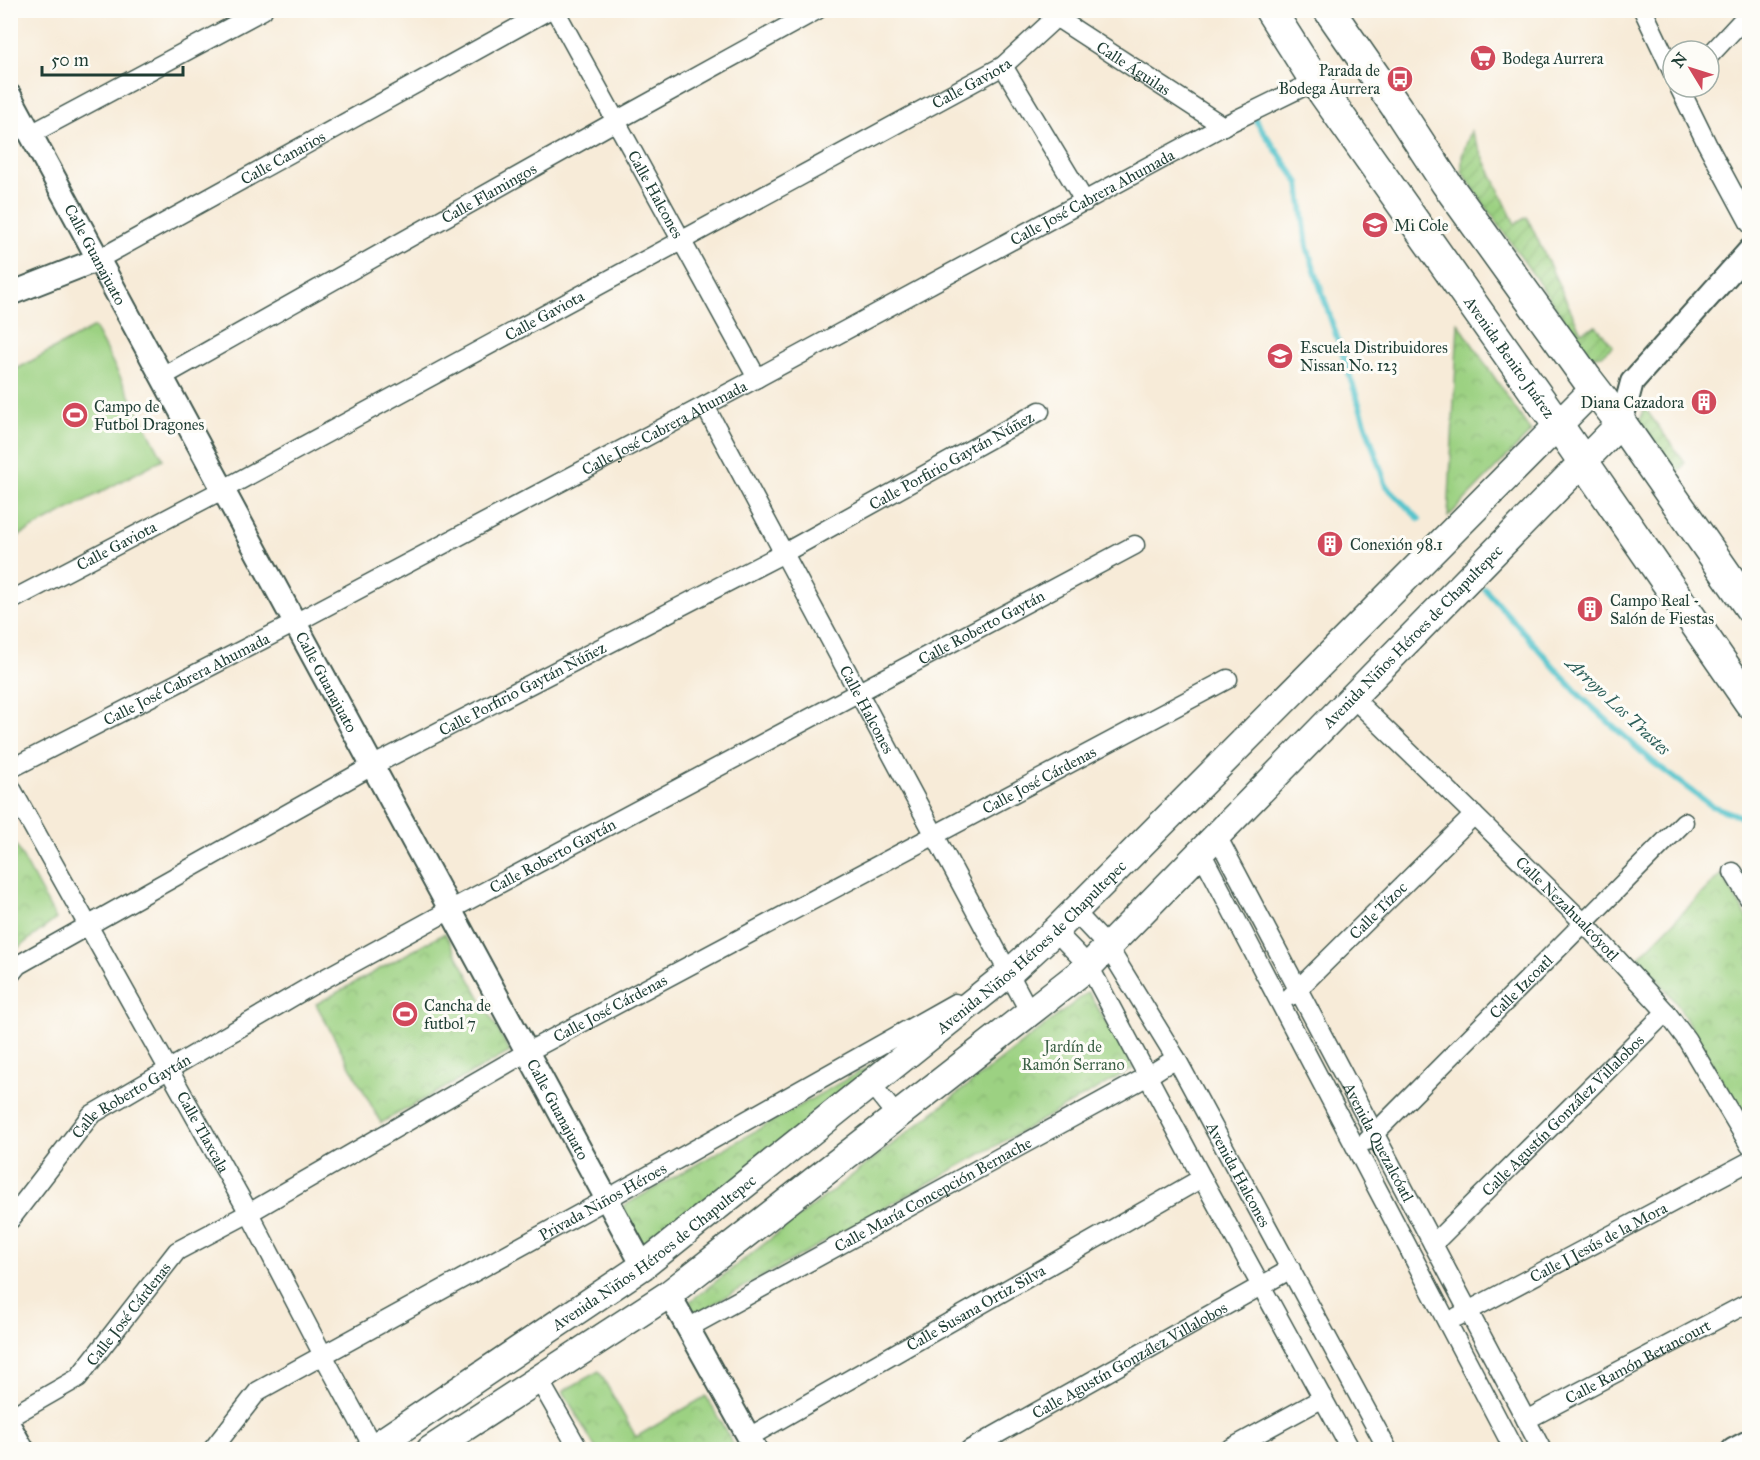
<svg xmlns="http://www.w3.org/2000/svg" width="1760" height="1460" font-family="'IM FELL Great Primer',serif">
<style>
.grass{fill:#9cd182;stroke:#5e875b;stroke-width:1.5}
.park{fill:url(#park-crowns);stroke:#5e875b;stroke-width:1.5}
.garden{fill:url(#garden-furrows);stroke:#5e875b;stroke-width:1.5}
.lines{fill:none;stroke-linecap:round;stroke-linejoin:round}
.stream{stroke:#56c4cc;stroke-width:6}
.minor-casing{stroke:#3f574d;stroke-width:21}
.tertiary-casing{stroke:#3f574d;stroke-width:26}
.secondary-casing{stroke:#3f574d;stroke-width:30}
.primary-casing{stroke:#3f574d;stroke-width:33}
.minor{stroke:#fff;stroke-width:18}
.tertiary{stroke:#fff;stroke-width:22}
.secondary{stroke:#fff;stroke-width:27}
.primary{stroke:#fff;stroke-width:30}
.labels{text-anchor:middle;stroke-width:6;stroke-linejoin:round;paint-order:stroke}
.poi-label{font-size:16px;fill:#1f3d34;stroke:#fdfcf7;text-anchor:start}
.street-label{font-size:16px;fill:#1f3d34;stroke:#fdfcf7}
.park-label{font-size:16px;fill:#3e6248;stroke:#fdfcf7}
.water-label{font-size:18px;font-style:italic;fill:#2d5f5a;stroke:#fdfcf7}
</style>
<defs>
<pattern id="park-crowns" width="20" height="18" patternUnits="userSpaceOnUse" patternTransform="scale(1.5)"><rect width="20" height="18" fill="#9cd182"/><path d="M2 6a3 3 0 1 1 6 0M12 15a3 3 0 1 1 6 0" fill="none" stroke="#86b471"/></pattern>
<pattern id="garden-furrows" width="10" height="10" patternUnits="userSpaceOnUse" patternTransform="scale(1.5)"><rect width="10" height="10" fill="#9cd182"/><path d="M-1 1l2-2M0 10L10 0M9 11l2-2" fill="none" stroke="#86b471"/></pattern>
</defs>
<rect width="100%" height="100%" fill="#fdfcf7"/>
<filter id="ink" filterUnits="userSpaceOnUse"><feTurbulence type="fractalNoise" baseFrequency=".0167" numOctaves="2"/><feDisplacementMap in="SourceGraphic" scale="12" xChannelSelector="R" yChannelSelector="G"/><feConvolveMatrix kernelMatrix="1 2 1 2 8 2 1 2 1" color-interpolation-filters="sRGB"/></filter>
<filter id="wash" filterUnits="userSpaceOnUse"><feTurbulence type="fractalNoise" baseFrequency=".008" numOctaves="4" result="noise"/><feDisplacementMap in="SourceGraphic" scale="24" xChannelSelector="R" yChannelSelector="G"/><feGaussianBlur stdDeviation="1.35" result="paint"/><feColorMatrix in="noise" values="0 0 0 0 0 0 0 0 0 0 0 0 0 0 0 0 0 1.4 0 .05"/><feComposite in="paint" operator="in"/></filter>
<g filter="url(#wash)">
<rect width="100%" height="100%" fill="#f7ebd8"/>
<path class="grass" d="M94,327L163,459L11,540V372Z"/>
<g class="park">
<path d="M1458,323L1531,432L1448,517Z"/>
<path d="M11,836L56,919L11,953H10Z"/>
<path d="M1721,874L1749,920V1127L1676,1002L1639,957Z"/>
<path d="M445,933L510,1052L381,1123L316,1004Z"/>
<path d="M1088,992L1134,1068L694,1315L688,1303Z"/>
<path d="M901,1048L642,1254L618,1209Z"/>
<path d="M599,1371L636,1437L706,1396L736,1449H596L563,1391Z"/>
</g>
<g class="garden">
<path d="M1471,131L1515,224L1527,217L1581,332L1596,326L1613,346L1602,355L1590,357L1462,172V156Z"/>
<path d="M1644,407L1685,463L1682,468L1677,473L1640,421Z"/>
</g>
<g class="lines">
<g class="stream">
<path d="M1254,118L1299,183L1307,247L1386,486L1419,519"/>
<path d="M1485,589L1580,696L1653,762L1712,806L1750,820"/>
</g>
</g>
</g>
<g filter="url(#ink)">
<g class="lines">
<defs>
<g id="minor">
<path id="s1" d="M555,10L757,378"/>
<path id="s2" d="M1045,10L1223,126"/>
<path d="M1643,10L1673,73"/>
<path d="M1709,56L1750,12"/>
<path d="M1003,66L1085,202"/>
<path d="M1679,87L1707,144L1750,224"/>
<path d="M31,134L263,10"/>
<path id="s3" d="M99,259L549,10"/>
<path id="s4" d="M162,377L616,121L817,10"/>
<path id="s5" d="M705,406L1029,1011"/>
<path id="s6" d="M10,601L222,490L1003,66L1064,10"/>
<path id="s7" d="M1352,697L1474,815L1584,923L1666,1012L1687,1040L1750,1146"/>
<path id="s8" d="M10,769L295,623L757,378L1223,126L1315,81"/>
<path id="s9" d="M10,786L249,1213L323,1355L373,1447"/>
<path id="s10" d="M1217,836L1542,1450"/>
<path d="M1201,852L1514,1450"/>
<path d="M1733,872L1750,900"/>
<path id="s11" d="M1074,911L1108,947L1176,1058L1388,1450"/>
<path d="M1055,931L1089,966L1202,1178L1351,1450"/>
<path id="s12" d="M10,975L18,965L372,766L784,553L1040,411"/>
<path id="s13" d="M1291,996L1474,815"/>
<path d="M871,1084L896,1115"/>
<path id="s14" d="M1367,1141L1684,822"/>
<path id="s15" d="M10,1220L91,1115L311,986L450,910L1135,545"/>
<path id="s16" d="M1433,1244L1666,1012"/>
<path id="s17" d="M1457,1317L1750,1161"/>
<path id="s18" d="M688,1328L1148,1076L1176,1058"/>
<path d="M538,1378L579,1450"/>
<path id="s19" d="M10,1417L78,1378L177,1251L249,1213L527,1052L1228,679"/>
<path id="s20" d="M1526,1420L1750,1302"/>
<path id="s21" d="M749,1437L1202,1178"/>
<path id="s22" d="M212,1450L258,1391L607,1199L955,1003"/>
<path id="s23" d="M969,1450L1291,1269"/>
<path d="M1228,1450L1323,1398"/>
</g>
<g id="tertiary">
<path id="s24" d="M10,96L643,1266"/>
<path d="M10,294L99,259"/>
<path d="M1621,423L1632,382L1750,250"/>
<path d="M669,1294L756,1450"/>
<path d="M10,1427L23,1450"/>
<path d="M1733,1450L1750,1441"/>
</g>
<g id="secondary">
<path id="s25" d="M370,1450L643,1266L1009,973L1055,931L1594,389"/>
<path id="s26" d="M430,1450L669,1294L1089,966L1621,423"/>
</g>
<g id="primary">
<path id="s27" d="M1270,10L1315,81L1551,415L1750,703"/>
<path d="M1329,10L1397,108L1446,183L1587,379L1621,423L1750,608"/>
</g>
</defs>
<use href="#minor" class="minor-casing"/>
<use href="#tertiary" class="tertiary-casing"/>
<use href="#secondary" class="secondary-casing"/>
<use href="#primary" class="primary-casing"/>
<use href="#minor" class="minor"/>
<use href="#tertiary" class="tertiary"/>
<use href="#secondary" class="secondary"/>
<use href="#primary" class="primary"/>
</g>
</g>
<defs>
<symbol id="supermarket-disc" viewBox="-11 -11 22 22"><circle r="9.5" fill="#d1495b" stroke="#fdfcf7"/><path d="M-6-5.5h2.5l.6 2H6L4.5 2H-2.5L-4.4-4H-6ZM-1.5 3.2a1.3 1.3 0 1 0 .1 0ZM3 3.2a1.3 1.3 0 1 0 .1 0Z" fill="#fff"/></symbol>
<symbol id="bus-disc" viewBox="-11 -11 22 22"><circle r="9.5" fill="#d1495b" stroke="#fdfcf7"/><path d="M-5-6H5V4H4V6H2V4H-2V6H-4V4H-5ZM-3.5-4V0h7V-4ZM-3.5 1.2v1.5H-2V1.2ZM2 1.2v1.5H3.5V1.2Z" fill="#fff"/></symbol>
<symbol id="school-disc" viewBox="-11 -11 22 22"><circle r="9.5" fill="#d1495b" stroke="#fdfcf7"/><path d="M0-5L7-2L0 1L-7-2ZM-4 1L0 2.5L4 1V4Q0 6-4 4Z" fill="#fff"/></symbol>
<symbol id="building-disc" viewBox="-11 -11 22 22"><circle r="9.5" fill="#d1495b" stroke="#fdfcf7"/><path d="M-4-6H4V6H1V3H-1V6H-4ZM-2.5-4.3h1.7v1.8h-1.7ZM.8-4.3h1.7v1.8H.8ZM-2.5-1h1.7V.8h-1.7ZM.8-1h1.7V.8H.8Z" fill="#fff"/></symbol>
<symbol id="stadium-disc" viewBox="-11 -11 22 22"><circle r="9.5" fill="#d1495b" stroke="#fdfcf7"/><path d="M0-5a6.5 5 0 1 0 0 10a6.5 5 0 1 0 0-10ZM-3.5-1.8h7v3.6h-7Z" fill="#fff"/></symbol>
</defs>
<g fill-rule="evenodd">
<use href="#supermarket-disc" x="1468" y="43" width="30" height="30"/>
<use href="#bus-disc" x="1385" y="64" width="30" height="30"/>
<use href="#school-disc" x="1360" y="210" width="30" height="30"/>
<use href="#school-disc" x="1265" y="341" width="30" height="30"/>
<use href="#building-disc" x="1689" y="387" width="30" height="30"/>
<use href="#stadium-disc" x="60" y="400" width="30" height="30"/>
<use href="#building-disc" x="1315" y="529" width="30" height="30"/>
<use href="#building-disc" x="1575" y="594" width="30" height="30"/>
<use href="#stadium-disc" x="390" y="999" width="30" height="30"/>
</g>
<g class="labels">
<g class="poi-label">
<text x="1502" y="64">Bodega Aurrera</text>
<text x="1380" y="76" text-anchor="end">Parada de<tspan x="1380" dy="18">Bodega Aurrera</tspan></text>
<text x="1394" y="231">Mi Cole</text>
<text x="1300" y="353">Escuela Distribuidores<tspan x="1300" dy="18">Nissan No. 123</tspan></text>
<text x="1684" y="408" text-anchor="end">Diana Cazadora</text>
<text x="94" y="412">Campo de<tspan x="94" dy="18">Futbol Dragones</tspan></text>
<text x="1350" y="550">Conexión 98.1</text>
<text x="1610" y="606">Campo Real -<tspan x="1610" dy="18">Salón de Fiestas</tspan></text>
<text x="424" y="1011">Cancha de<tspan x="424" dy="18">futbol 7</tspan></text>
</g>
<g class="street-label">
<text dy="6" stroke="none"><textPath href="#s2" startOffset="106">Calle Águilas</textPath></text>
<text dy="6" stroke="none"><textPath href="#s6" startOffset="1092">Calle Gaviota</textPath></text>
<text dy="6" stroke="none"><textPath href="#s3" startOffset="210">Calle Canarios</textPath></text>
<text dy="6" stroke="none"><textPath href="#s4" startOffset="375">Calle Flamingos</textPath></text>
<text dy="6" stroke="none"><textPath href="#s1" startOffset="210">Calle Halcones</textPath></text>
<text dy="6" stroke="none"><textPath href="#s8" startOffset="1224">Calle José Cabrera Ahumada</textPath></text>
<text dy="6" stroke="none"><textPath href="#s24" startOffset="180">Calle Guanajuato</textPath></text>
<text dy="6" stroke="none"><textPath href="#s6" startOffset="606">Calle Gaviota</textPath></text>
<text dy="6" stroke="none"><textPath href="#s27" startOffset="422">Avenida Benito Juárez</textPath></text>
<text dy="6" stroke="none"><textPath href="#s8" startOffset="738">Calle José Cabrera Ahumada</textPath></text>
<text dy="6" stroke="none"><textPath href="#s12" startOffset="1074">Calle Porfirio Gaytán Núñez</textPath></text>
<text dy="6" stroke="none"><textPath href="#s6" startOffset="120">Calle Gaviota</textPath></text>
<text dy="6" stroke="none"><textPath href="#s15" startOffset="1148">Calle Roberto Gaytán</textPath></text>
<text dy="6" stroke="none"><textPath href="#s26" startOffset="1280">Avenida Niños Héroes de Chapultepec</textPath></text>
<text dy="6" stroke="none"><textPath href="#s8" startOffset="198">Calle José Cabrera Ahumada</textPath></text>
<text dy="6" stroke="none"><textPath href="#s24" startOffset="666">Calle Guanajuato</textPath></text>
<text dy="6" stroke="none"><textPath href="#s12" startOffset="588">Calle Porfirio Gaytán Núñez</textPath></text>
<text dy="6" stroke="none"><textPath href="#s5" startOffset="344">Calle Halcones</textPath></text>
<text dy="6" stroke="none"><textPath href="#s19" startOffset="1222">Calle José Cárdenas</textPath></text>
<text dy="6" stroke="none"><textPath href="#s15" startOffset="662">Calle Roberto Gaytán</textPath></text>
<text dy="6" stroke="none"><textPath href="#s7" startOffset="302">Calle Nezahualcóyotl</textPath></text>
<text dy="6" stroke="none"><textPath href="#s13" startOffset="122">Calle Tízoc</textPath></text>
<text dy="6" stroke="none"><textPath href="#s25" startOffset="832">Avenida Niños Héroes de Chapultepec</textPath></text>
<text dy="6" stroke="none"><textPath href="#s14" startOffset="218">Calle Izcoatl</textPath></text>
<text dy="6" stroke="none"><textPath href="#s19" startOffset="736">Calle José Cárdenas</textPath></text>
<text dy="6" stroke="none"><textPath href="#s15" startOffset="176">Calle Roberto Gaytán</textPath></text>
<text dy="6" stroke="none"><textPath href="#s24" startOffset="1152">Calle Guanajuato</textPath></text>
<text dy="6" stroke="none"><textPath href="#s16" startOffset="183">Calle Agustín González Villalobos</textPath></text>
<text dy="6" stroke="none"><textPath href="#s9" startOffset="396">Calle Tlaxcala</textPath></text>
<text dy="6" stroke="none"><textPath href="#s10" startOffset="346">Avenida Quezalcóatl</textPath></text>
<text dy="6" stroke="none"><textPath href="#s11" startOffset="312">Avenida Halcones</textPath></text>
<text dy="6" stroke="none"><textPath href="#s18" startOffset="279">Calle María Concepción Bernache</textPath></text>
<text dy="6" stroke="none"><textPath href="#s22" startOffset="468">Privada Niños Héroes</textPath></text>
<text dy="6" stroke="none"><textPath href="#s17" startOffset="160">Calle J Jesús de la Mora</textPath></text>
<text dy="6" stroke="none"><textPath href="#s25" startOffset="346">Avenida Niños Héroes de Chapultepec</textPath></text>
<text dy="6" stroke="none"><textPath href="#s21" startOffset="261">Calle Susana Ortiz Silva</textPath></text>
<text dy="6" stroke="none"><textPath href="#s19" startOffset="160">Calle José Cárdenas</textPath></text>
<text dy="6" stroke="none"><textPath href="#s23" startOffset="184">Calle Agustín González Villalobos</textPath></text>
<text dy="6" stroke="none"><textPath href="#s20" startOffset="126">Calle Ramón Betancourt</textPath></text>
</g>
<g class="park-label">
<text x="1073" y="1052">Jardín de<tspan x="1073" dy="18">Ramón Serrano</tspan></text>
</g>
<g class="water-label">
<text transform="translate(1618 706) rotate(43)" y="6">Arroyo Los Trastes</text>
</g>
</g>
<rect width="1760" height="1460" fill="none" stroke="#fdfcf7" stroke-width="36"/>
<g transform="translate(1691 69) rotate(308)"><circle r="28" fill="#fdfcf7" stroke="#a4b0a9" stroke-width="1.5"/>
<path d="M0-4.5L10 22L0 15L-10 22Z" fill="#d1495b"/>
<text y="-9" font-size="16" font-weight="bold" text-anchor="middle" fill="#1f3d34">N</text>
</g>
<path d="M42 66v9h141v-9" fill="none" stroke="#1f3d34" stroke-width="3"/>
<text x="51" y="66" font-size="18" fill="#1f3d34" stroke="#fdfcf7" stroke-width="4.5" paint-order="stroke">50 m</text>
</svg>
